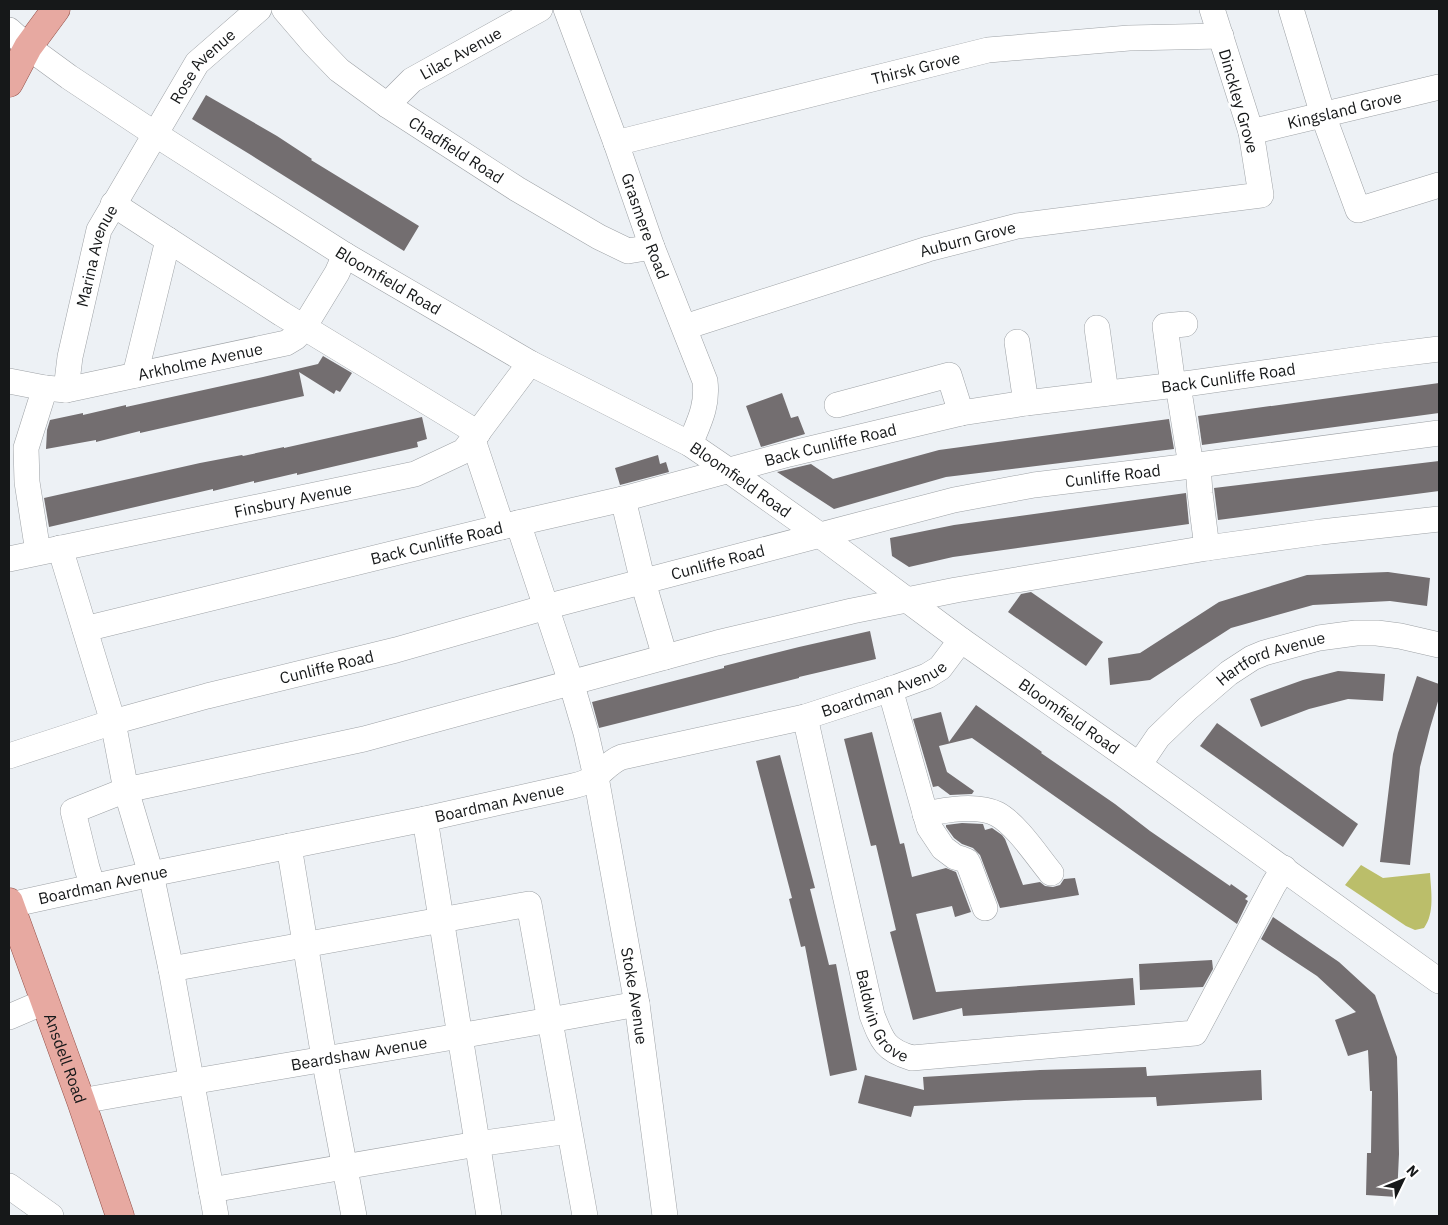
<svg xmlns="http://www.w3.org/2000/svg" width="1448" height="1225" font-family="'IBM Plex Sans',sans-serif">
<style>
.forest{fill:#bbbe6a}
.building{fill:#736e70}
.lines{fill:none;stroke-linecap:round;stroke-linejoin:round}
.minor-casing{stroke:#9ea2a6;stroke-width:26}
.major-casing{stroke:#935149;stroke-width:29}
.minor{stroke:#fff;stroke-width:25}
.major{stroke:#e7a9a1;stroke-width:28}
.labels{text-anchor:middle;stroke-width:5;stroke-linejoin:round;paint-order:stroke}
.street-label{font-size:16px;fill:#161819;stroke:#fff}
</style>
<rect width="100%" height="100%" fill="#edf1f5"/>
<path class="forest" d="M1361,865L1383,878L1430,873C1431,891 1435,913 1424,928L1415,930L1406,926L1345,885Z"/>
<g class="building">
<path d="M206,95L277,136L312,159L311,160L419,226L404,251L251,155L192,119Z"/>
<path d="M323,356L352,373L340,392L336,390L334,394L299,372L304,396L140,433V431L96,442V440L46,449L47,430L50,420L83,413V415L126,405V407L263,377L318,364Z"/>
<path d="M1439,383V413L1202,445L1198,416Z"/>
<path d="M782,393L791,418L798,416L805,434L761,447L746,406Z"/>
<path d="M422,417L427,439L417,442L418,447L297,475V473L254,483V481L213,491V489L49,527L44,498L200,463L242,455L243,456L284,447V448Z"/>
<path d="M1169,419L1174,449L946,477L834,509L777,472L811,464L833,479L939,450Z"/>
<path d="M658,455L660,464L666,462L669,472L620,485L615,468Z"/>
<path d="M1439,461V491L1218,520L1214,488Z"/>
<path d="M1186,493L1189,524L953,557L909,567L892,556L890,538L954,525Z"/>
<path d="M1388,572L1430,578L1427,606L1390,601L1313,605L1231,628L1150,680L1110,685L1108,658L1140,653L1219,602L1307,575Z"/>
<path d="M1031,592L1103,642L1086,666L1008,612L1021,594Z"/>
<path d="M870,631L876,659L799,677V678L599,728L592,702L724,668V666L799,647Z"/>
<path d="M1338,671L1385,674L1383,701L1348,699L1309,709L1261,727L1250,699L1303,680Z"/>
<path d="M1417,676L1439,684V698L1430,728L1420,767L1410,865L1380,862L1393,754L1398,733Z"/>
<path d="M976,705L1042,752L1041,753L1115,804L1150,831L1230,886L1231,884L1248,896L1245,899L1248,901L1237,924L972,738L939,746L947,772L974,791L972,794L950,795L938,786L933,787L913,719L941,712L949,742Z"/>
<path d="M1217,723L1358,824L1343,847L1200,746Z"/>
<path d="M872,732L900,844L904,843L912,877L946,868L956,872L971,912L955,917L952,906L916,914L936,992L1133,978L1135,1005L963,1016L962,1008L913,1020L890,932L896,930L876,845L871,846L844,739Z"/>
<path d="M780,755L815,888L810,889L829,965L836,964L857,1070L830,1076L805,946L801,947L789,899L792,898L756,761Z"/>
<path d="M962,823L983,824L985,830L992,828L1002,835L1005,839L1023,885L1040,882L1045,886L1053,887L1060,885L1064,879L1075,878L1079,895L1000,908L980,855L973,848L962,844L954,838L946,827V825Z"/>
<path d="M1273,917L1339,962L1375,995L1397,1057L1398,1094L1399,1154L1397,1197L1366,1195L1367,1153H1371L1372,1091H1370L1368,1050L1348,1056L1335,1020L1356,1012L1317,976L1261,939Z"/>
<path d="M1212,960L1213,969L1203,987L1140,990L1139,964Z"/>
<path d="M1146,1067L1147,1076L1261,1070L1262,1100L1157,1106L1156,1097L1024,1100L914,1106L911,1117L858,1103L865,1075L924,1090L923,1077L1040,1070Z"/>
</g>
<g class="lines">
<defs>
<g id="minor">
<path id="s1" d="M284,9L314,44L339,70L387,105L517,189L599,237L628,251L652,247"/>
<path id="s2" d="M566,9L616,143L652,247L705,381C708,406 699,422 690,444"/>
<path d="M1291,9L1323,115L1358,210L1439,185"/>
<path id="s3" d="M9,30L28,47L69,77L155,134L345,255L530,363L690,444L728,470L821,536L961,640L1139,765L1439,981"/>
<path id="s4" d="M387,105L412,80L540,9"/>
<path id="s5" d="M1251,132L1439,87"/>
<path id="s6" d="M616,143L988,50L1129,38L1221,36"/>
<path d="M113,204L282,314L478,433"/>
<path id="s7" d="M685,327L928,249L1017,226L1261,195L1251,132L1212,9"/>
<path d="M1097,328L1106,393"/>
<path d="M1017,342L1026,403"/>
<path d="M135,375L168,240"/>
<path id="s8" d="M9,381L45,388L66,390L286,343L296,337L304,327L337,273L345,255"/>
<path d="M1173,385L1165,326L1185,324"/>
<path d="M1178,385L1191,466"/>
<path id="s9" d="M66,390L70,357L99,230L197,63L259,9"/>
<path d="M837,405L949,375L961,413"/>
<path d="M473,440L502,527"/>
<path d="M1198,465L1200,493L1207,548"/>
<path d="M623,499L643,582L665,657"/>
<path id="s10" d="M518,523L571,682L586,733L596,777L637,1004L665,1216"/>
<path d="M60,548L113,722L126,790L151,874L171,969L216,1216"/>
<path d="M38,552L27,482L26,448L45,388"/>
<path id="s11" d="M9,559L415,474L464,451L530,363"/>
<path id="s12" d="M85,629L518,523L623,499L789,454L961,413L1026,403L1192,383L1382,356L1439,349"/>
<path d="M890,689L929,827L943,848L955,857L962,859L967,861L969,865L985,908"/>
<path id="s13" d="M805,717L872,1015C882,1041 885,1050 912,1058L1195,1033L1274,884L1284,868"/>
<path id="s14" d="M9,756L113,722L207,696L396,650L557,604L954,500L1034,485L1191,466L1439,433"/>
<path id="s15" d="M1139,765L1158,737L1187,709L1229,673L1252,658L1264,653L1319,638L1356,633H1377L1400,636L1439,645"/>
<path d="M925,814C945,810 977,804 997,814C1016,824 1037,856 1051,873"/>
<path d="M425,819L489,1216"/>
<path d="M289,846L324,1058L354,1216"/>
<path d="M93,887L87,868L73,811L126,790L364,739L717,643L852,611L956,590L1207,548L1321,532L1439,519"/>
<path id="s16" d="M10,905L151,874L425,819L573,786C582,784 589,782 596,776C605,769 611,761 622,757L805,717L897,687L927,676L940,668L961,640"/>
<path d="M171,969L529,904L585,1216"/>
<path d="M9,1017L44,1002"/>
<path id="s17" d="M81,1101C266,1068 452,1039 637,1004"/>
<path d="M9,1186L51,1216"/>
<path d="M211,1190L477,1144L569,1131"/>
</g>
<g id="major">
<path d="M9,83L28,47L56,9"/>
<path id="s18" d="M9,902L81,1101L120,1216"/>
</g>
</defs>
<use href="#minor" class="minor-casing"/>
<use href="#major" class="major-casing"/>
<use href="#minor" class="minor"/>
<use href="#major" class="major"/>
</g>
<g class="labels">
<g class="street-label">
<text dy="6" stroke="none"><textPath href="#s4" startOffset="91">Lilac Avenue</textPath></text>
<text dy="6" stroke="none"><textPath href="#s6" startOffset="309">Thirsk Grove</textPath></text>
<text dy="6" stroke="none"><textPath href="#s9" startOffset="358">Rose Avenue</textPath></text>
<text transform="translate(1239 101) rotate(74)" y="6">Dinckley Grove</text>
<text dy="6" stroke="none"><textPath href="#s5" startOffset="96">Kingsland Grove</textPath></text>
<text dy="6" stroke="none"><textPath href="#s1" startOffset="224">Chadfield Road</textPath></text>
<text dy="6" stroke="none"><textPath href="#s2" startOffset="231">Grasmere Road</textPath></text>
<text dy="6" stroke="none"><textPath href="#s7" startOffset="296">Auburn Grove</textPath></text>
<text dy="6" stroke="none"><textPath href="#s9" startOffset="138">Marina Avenue</textPath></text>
<text dy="6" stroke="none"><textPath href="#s3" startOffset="455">Bloomfield Road</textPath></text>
<text dy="6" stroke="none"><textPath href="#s8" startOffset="195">Arkholme Avenue</textPath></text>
<text dy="6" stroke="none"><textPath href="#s12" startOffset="1172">Back Cunliffe Road</textPath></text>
<text dy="6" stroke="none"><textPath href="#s12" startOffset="768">Back Cunliffe Road</textPath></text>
<text dy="6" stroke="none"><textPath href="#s14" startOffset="1140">Cunliffe Road</textPath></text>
<text dy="6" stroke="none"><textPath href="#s3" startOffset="860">Bloomfield Road</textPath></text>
<text dy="6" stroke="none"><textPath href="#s11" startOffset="290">Finsbury Avenue</textPath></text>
<text dy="6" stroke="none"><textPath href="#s12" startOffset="362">Back Cunliffe Road</textPath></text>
<text dy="6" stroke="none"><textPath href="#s14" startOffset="735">Cunliffe Road</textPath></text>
<text dy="6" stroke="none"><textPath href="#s15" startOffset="174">Hartford Avenue</textPath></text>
<text dy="6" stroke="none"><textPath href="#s14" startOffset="330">Cunliffe Road</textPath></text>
<text dy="6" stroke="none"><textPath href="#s16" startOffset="904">Boardman Avenue</textPath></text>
<text dy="6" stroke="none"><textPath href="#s3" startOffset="1265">Bloomfield Road</textPath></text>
<text dy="6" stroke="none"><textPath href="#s16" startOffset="500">Boardman Avenue</textPath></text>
<text dy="6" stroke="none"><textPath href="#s16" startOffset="95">Boardman Avenue</textPath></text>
<text dy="6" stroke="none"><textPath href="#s10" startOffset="488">Stoke Avenue</textPath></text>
<text dy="6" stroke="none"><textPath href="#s13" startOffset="311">Baldwin Grove</textPath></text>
<text dy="6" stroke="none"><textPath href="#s17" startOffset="282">Beardshaw Avenue</textPath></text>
<text dy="6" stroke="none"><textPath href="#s18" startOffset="166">Ansdell Road</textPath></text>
</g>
</g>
<rect width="1448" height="1225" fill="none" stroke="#161819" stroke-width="20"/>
<g transform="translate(1403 1180) rotate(47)" stroke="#ffffff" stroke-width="4" paint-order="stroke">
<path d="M0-4L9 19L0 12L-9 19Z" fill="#161819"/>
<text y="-8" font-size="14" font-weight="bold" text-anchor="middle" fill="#161819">N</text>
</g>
</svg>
